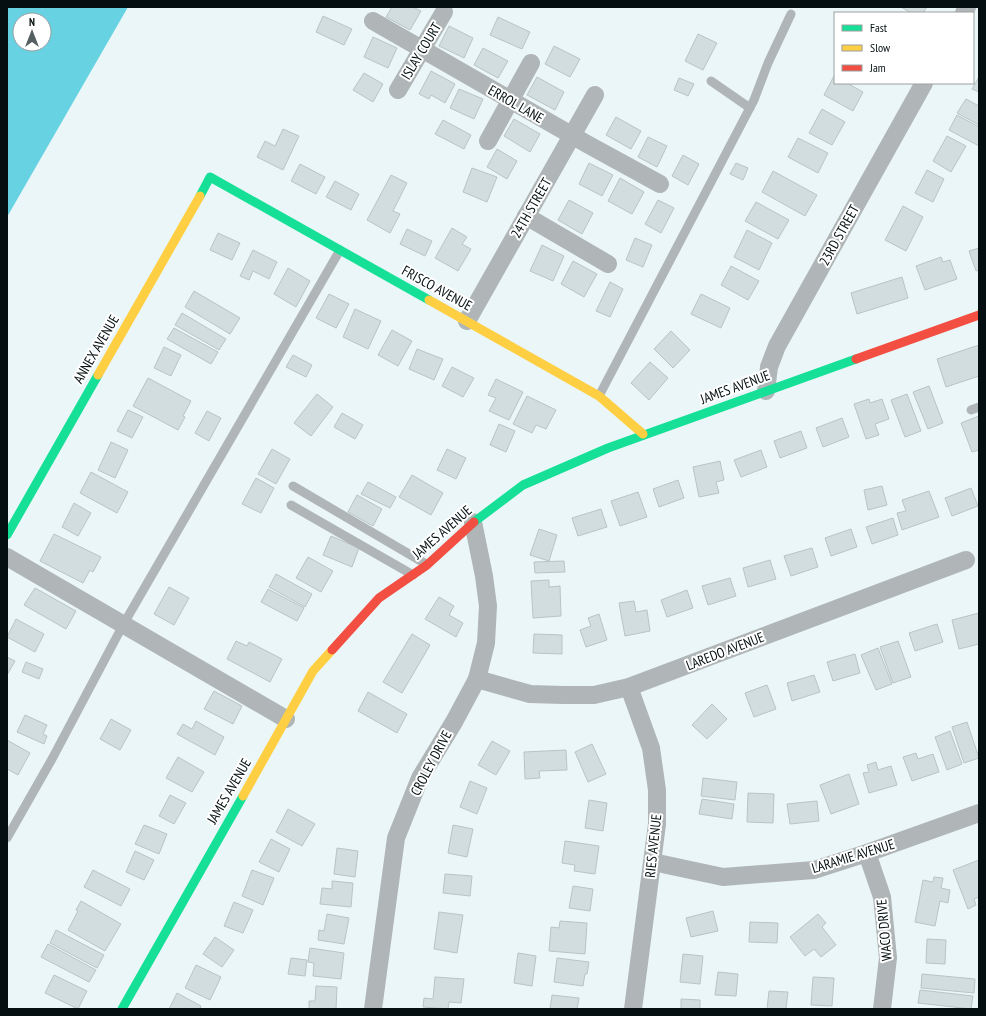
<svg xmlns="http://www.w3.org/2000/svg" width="986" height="1016" font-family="'PT Sans Narrow',sans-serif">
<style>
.water{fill:#67d2e2;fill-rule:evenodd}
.building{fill:#d2dddf;stroke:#b9c4c5}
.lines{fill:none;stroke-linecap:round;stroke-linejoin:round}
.lane{stroke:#b0b5b7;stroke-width:9}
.street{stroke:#b0b5b7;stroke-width:18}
.fast{stroke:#16e098;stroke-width:9}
.slow{stroke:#ffcf43;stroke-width:9}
.jam{stroke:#f24e42;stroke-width:9}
.labels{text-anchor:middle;stroke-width:4;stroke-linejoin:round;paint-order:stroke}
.street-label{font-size:14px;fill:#050f11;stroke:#fff}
</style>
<rect width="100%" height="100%" fill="#ebf6f8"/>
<path class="water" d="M7,7H128L7,217ZM20,20H44V44H20Z"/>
<g class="building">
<path d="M392,7H413L421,11L410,30L386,17Z"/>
<path d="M901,7H927L923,13H911Z"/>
<path d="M323,16L352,29L344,45L316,32Z"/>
<path d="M498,17L530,32L522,49L490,35Z"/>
<path d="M449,26L473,38L464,58L439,46Z"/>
<path d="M698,34L717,43L703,70L685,61Z"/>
<path d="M373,37L397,48L388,68L364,57Z"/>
<path d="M554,46L580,59L570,77L545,64Z"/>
<path d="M483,48L508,61L498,78L474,65Z"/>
<path d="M431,71L455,84L445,103L431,95L429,99L419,94Z"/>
<path d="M364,73L383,84L373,102L353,90Z"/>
<path d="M834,76L835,83H847L863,92L853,111L824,95Z"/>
<path d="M537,77L564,92L555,110L527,95Z"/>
<path d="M979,77V92L972,89Z"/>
<path d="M679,78L694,84L688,96L674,90Z"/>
<path d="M459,89L483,99L474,119L450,108Z"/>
<path d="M966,99L979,106V125L957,113Z"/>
<path d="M822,109L845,122L832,145L809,133Z"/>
<path d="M957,115L979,127V146L949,130Z"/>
<path d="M616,117L641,131L631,149L606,135Z"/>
<path d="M514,119L540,134L530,152L504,136Z"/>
<path d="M443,120L471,135L464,149L435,134Z"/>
<path d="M283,129L299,136L283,170L257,157L265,141L275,146Z"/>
<path d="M947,136L966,146L951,172L933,161Z"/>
<path d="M648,137L667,146L657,167L638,157Z"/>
<path d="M798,138L828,153L818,173L788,157Z"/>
<path d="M497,149L517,161L507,179L487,167Z"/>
<path d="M683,155L699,164L688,185L672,176Z"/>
<path d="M589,163L613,175L602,196L579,184Z"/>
<path d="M736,163L748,168L743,180L730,174Z"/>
<path d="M300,164L325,177L316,194L291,181Z"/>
<path d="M472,168L497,177L487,202L463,192Z"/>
<path d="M927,170L944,179L933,202L915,193Z"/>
<path d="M773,171L817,195L805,216L762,192Z"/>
<path d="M391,175L407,183L393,211L400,214L390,233L367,220Z"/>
<path d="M620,178L644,192L632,214L608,201Z"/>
<path d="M335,181L359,194L351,210L326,197Z"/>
<path d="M569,200L593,213L582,234L558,220Z"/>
<path d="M658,200L674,208L661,233L645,224Z"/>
<path d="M756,202L789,220L778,239L745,221Z"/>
<path d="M903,206L923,217L906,251L885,240Z"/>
<path d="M452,228L467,237L462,244L471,249L458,271L435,258Z"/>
<path d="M407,229L432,241L425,256L400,244Z"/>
<path d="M747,230L772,243L759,270L734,257Z"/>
<path d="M218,233L240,243L232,260L210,250Z"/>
<path d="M635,238L652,245L643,267L626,260Z"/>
<path d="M542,245L564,256L553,281L530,271Z"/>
<path d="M979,248V270L976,271L969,251Z"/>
<path d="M253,250L277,262L269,279L253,271L249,280L240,276Z"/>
<path d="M941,257L943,262L950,260L957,279L925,290L916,266Z"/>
<path d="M573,261L597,274L584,297L561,284Z"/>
<path d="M731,266L759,281L748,300L721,285Z"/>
<path d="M288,268L310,281L296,307L274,294Z"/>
<path d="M902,277L908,298L857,314L851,293Z"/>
<path d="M610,282L623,289L610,317L596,311Z"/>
<path d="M194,291L240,318L230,334L185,307Z"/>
<path d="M329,294L349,304L336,328L316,318Z"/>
<path d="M701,294L730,308L721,328L691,314Z"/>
<path d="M355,309L381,321L368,349L343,337Z"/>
<path d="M182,313L226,339L219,350L175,325Z"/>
<path d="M174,328L218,352L211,364L167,339Z"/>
<path d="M392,330L412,341L398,366L378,355Z"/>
<path d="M671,331L690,350L673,368L654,349Z"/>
<path d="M979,345V376L946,387L937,359Z"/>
<path d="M164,347L181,355L171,376L154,368Z"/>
<path d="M417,349L443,359L434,380L409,369Z"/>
<path d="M293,355L312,365L306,377L286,367Z"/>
<path d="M650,362L668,378L649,400L631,383Z"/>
<path d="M452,367L474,378L463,397L442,386Z"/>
<path d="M148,378L191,401L183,416L185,417L178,430L133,406Z"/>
<path d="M496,379L523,392L509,420L489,411L496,398L488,395Z"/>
<path d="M929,386L943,423L928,429L913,392Z"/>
<path d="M317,394L333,407L311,436L294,423Z"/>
<path d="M907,394L921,431L905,437L891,400Z"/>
<path d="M527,396L556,410L546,429L536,425L532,433L513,424Z"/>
<path d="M869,399L870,403L882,399L889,419L875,424L879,435L866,439L854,404Z"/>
<path d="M128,410L143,417L132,438L117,431Z"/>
<path d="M207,411L221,418L209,441L195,433Z"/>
<path d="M342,413L363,425L355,439L334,427Z"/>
<path d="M979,416V450L972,452L961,423Z"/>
<path d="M842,418L849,437L823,447L816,428Z"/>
<path d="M499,424L515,431L506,452L490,445Z"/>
<path d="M801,431L807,448L780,458L774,441Z"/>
<path d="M111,442L128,450L115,478L98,470Z"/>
<path d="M272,449L290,459L276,484L258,474Z"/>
<path d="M447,449L466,458L456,479L437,470Z"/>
<path d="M761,450L767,467L741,477L734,460Z"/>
<path d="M720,461L724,480L716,482L719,493L699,497L693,467Z"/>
<path d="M91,472L128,492L117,513L80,493Z"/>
<path d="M412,475L443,493L431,515L399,497Z"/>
<path d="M256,478L274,488L261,513L242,504Z"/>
<path d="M678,480L684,498L659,507L653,489Z"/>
<path d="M368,482L396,497L390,508L361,494Z"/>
<path d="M882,486L887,505L868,510L864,490Z"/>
<path d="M971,488L978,506L952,516L945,498Z"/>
<path d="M929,491L939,517L902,530L897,513L906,511L902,500Z"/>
<path d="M638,492L647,517L620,526L611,501Z"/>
<path d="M357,495L382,509L373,526L348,512Z"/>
<path d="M74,503L91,513L78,536L62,527Z"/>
<path d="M601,509L607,527L578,536L572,518Z"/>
<path d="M893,518L898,535L872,544L866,527Z"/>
<path d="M539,529L557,535L549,561L530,555Z"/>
<path d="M851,529L857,547L831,556L825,538Z"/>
<path d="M54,534L101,557L93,572L90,570L83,583L40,561Z"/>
<path d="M331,536L359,548L352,567L323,555Z"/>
<path d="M812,548L818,567L791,576L784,556Z"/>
<path d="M308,557L333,571L321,592L296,578Z"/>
<path d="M770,560L776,579L748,587L743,568Z"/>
<path d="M564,561L565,572L535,573L534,562Z"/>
<path d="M276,574L312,594L305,607L269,587Z"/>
<path d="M730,578L736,596L708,605L702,586Z"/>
<path d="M549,580V587L560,586L561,616L533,618L531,581Z"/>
<path d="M169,587L189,598L174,625L154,614Z"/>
<path d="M35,588L76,611L66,629L24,605Z"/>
<path d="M268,589L304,608L297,621L261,602Z"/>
<path d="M687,590L693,608L667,617L661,600Z"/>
<path d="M439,597L454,606L449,615L463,623L456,637L425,619Z"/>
<path d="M634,601L636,612L647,610L650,631L625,636L619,603Z"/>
<path d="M979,613V644L959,649L952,620Z"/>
<path d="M599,614L607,640L586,647L580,630L591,626L588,618Z"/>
<path d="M16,619L44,634L35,652L7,637Z"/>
<path d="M937,624L943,642L915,651L909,633Z"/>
<path d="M412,634L430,645L402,693L383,682Z"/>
<path d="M534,634L562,635V654L533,653Z"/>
<path d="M236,641L247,646L249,642L282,659L270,682L227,659Z"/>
<path d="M898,641L911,677L893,683L880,647Z"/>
<path d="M878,648L892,684L876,690L861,655Z"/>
<path d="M855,654L860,673L833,681L827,662Z"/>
<path d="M7,657L15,661L7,675Z"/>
<path d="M26,662L43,669L39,679L22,672Z"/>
<path d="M814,675L820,692L792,701L787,683Z"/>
<path d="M767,685L776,709L754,717L745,693Z"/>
<path d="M214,691L242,706L233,724L204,709Z"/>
<path d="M368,692L407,714L397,733L358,711Z"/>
<path d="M712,704L727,719L707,739L692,725Z"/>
<path d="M25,715L47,725L43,734L47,736L44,744L17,732Z"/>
<path d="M111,719L131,730L120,750L100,739Z"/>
<path d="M196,721L224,737L215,755L177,734L183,724L192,729Z"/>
<path d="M967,722L979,758L964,763L952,727Z"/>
<path d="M950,731L962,764L947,770L935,737Z"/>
<path d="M7,740L30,753L18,775L7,769Z"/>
<path d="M492,741L510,751L496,775L478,765Z"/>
<path d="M592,744L606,774L588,782L575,752Z"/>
<path d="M566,750L567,770L539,771L540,778L525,779L524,752Z"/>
<path d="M916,753L918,759L933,754L939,772L912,781L903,757Z"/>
<path d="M178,757L204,772L192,792L166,778Z"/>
<path d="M876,762L878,770L891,766L897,785L869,793L863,773L869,772L867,765Z"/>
<path d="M849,774L859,804L831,814L820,785Z"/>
<path d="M703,778L737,782L735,800L701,796Z"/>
<path d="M470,781L487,788L477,814L460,807Z"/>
<path d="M748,793L774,794L773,823L747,822Z"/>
<path d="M170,795L186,803L174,824L159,816Z"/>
<path d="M702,799L734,804L732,819L699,814Z"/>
<path d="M589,800L607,803L603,831L585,828Z"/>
<path d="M817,801L819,821L790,824L787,804Z"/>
<path d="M288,809L315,824L302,846L276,832Z"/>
<path d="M144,825L167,834L159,854L135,844Z"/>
<path d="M453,825L473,829L467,857L448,853Z"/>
<path d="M271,839L290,849L279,872L259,862Z"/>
<path d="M565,841L599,846L595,874L574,871L575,865L562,863Z"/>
<path d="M337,848L358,851L355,877L334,874Z"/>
<path d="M135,851L154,860L144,880L126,872Z"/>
<path d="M979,860V897L974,899L976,905L968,909L953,870Z"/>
<path d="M93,870L130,889L121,906L84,887Z"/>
<path d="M252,870L274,878L263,905L242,896Z"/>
<path d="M445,874L472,876L470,896L443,893Z"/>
<path d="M934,877L943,878L941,888L950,890L948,903L940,901L935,926L915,922L923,880L933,882Z"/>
<path d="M332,881L353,883L351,907L320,904L322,888L332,889Z"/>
<path d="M573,886L593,889L590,911L569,908Z"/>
<path d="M81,901L121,924L105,951L68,930L78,911L76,910Z"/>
<path d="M234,902L253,910L243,933L224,926Z"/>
<path d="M713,911L718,931L691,937L686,918Z"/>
<path d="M439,912L463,915L457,953L434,949Z"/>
<path d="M327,914L349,918L344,944L318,940L319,930L324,931Z"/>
<path d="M818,914L826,923L822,927L836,945L821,957L814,949L805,956L790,937Z"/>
<path d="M560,921L587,923L585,954L549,951L551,927L559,928Z"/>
<path d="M750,922L778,923L777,943L749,942Z"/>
<path d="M56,930L104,955L97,968L50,943Z"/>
<path d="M215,937L234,950L222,967L203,954Z"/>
<path d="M927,939L946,940L945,964L926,963Z"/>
<path d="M48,944L96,970L89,982L41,957Z"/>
<path d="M310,948L344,953L341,979L313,976L314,963L308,962Z"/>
<path d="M518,953L536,956L532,986L514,983Z"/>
<path d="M683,954L703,956L700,984L680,982Z"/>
<path d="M291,958L307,960L305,976L288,974Z"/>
<path d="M557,958L589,962L587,974H585L583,986L554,982Z"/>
<path d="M196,965L221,977L210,1000L185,988Z"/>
<path d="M718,972L738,974L736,996L715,995Z"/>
<path d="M922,974L975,979L974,993L921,988Z"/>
<path d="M54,975L87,991L78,1009L45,993Z"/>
<path d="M435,977L464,979L461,1003L449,1002L448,1009L423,1007L424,998L433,999Z"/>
<path d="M813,977L834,978L832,1006L811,1005Z"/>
<path d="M316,986L337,987L336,1009H309V1001H315Z"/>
<path d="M920,990L973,996L971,1009L918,1003Z"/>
<path d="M769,991L788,992L786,1009H767Z"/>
<path d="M177,993L201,1006L200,1009H169Z"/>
<path d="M552,995L579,998L577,1009H550Z"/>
<path d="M681,999L700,1000V1009H681Z"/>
</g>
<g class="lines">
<g class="lane">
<path d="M711,81L750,108"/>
<path d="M599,396L754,100L768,63L791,14"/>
<path d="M971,410L979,407"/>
<path d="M293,486L426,564"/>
<path d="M291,505L413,575"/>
<path d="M7,838L52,759L123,625L340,250"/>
</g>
<g class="street">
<path d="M964,13L967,7"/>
<path d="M373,21L587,144L660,184"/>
<path d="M398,90L444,12"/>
<path d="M488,141L531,63"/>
<path d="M526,216L608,264"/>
<path d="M467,321L595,95"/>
<path d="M766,391L769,367L777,346L924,83"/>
<path d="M7,557L286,719"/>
<path d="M477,679L530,694L563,695H594L629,687L966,560"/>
<path d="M629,687L651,748L657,790V824L633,1009"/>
<path d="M867,853L882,897L888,958L882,1009"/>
<path d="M653,862L723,877L814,870L867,853L979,813"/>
<path d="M373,1009L396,838L420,778L454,722L477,679L486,643L488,606L484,576L473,522"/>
</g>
<g class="fast">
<path d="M200,196L210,177L429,300"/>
<path d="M474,522L523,485L608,448L856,359"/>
<path d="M7,535L98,375"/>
<path d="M122,1009L243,796"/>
</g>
<g class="slow">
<path d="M429,300L599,396L643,434"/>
<path d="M98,375L200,196"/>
<path d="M243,796L313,671L332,650"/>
</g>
<g class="jam">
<path d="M856,359L979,315"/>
<path d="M332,650L379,598L427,565L474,522"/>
</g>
</g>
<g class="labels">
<g class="street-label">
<text transform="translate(421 51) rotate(-59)" y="5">ISLAY COURT</text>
<text transform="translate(516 104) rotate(30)" y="5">ERROL LANE</text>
<text transform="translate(531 208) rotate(-60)" y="5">24TH STREET</text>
<text transform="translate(839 235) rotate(-61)" y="5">23RD STREET</text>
<text transform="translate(437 288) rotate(29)" y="5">FRISCO AVENUE</text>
<text transform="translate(96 349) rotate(-60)" y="5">ANNEX AVENUE</text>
<text transform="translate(735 387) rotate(-20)" y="5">JAMES AVENUE</text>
<text transform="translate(442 532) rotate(-41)" y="5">JAMES AVENUE</text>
<text transform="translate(725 651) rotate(-21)" y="5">LAREDO AVENUE</text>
<text transform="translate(431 763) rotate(-62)" y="5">CROLEY DRIVE</text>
<text transform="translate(229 791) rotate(-60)" y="5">JAMES AVENUE</text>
<text transform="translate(653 846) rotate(-84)" y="5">RIES AVENUE</text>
<text transform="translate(853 856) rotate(-17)" y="5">LARAMIE AVENUE</text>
<text transform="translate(884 930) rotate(-95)" y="5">WACO DRIVE</text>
</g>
</g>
<rect width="986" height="1016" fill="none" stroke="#050f11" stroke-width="16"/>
<rect x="834" y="12" width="140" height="72" fill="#ffffff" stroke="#9b9fa0"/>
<rect x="842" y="25" width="20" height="6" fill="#16e098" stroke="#9b9fa0"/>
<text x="870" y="32" font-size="12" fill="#050f11">Fast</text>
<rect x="842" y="45" width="20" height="6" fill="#ffcf43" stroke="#9b9fa0"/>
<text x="870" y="52" font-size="12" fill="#050f11">Slow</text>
<rect x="842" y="65" width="20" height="6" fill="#f24e42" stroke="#9b9fa0"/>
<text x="870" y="72" font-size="12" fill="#050f11">Jam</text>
<g transform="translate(32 32)"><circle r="19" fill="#ffffff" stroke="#9b9fa0"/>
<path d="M0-3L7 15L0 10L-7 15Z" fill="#566062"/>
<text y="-6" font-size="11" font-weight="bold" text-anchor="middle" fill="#050f11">N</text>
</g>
</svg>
